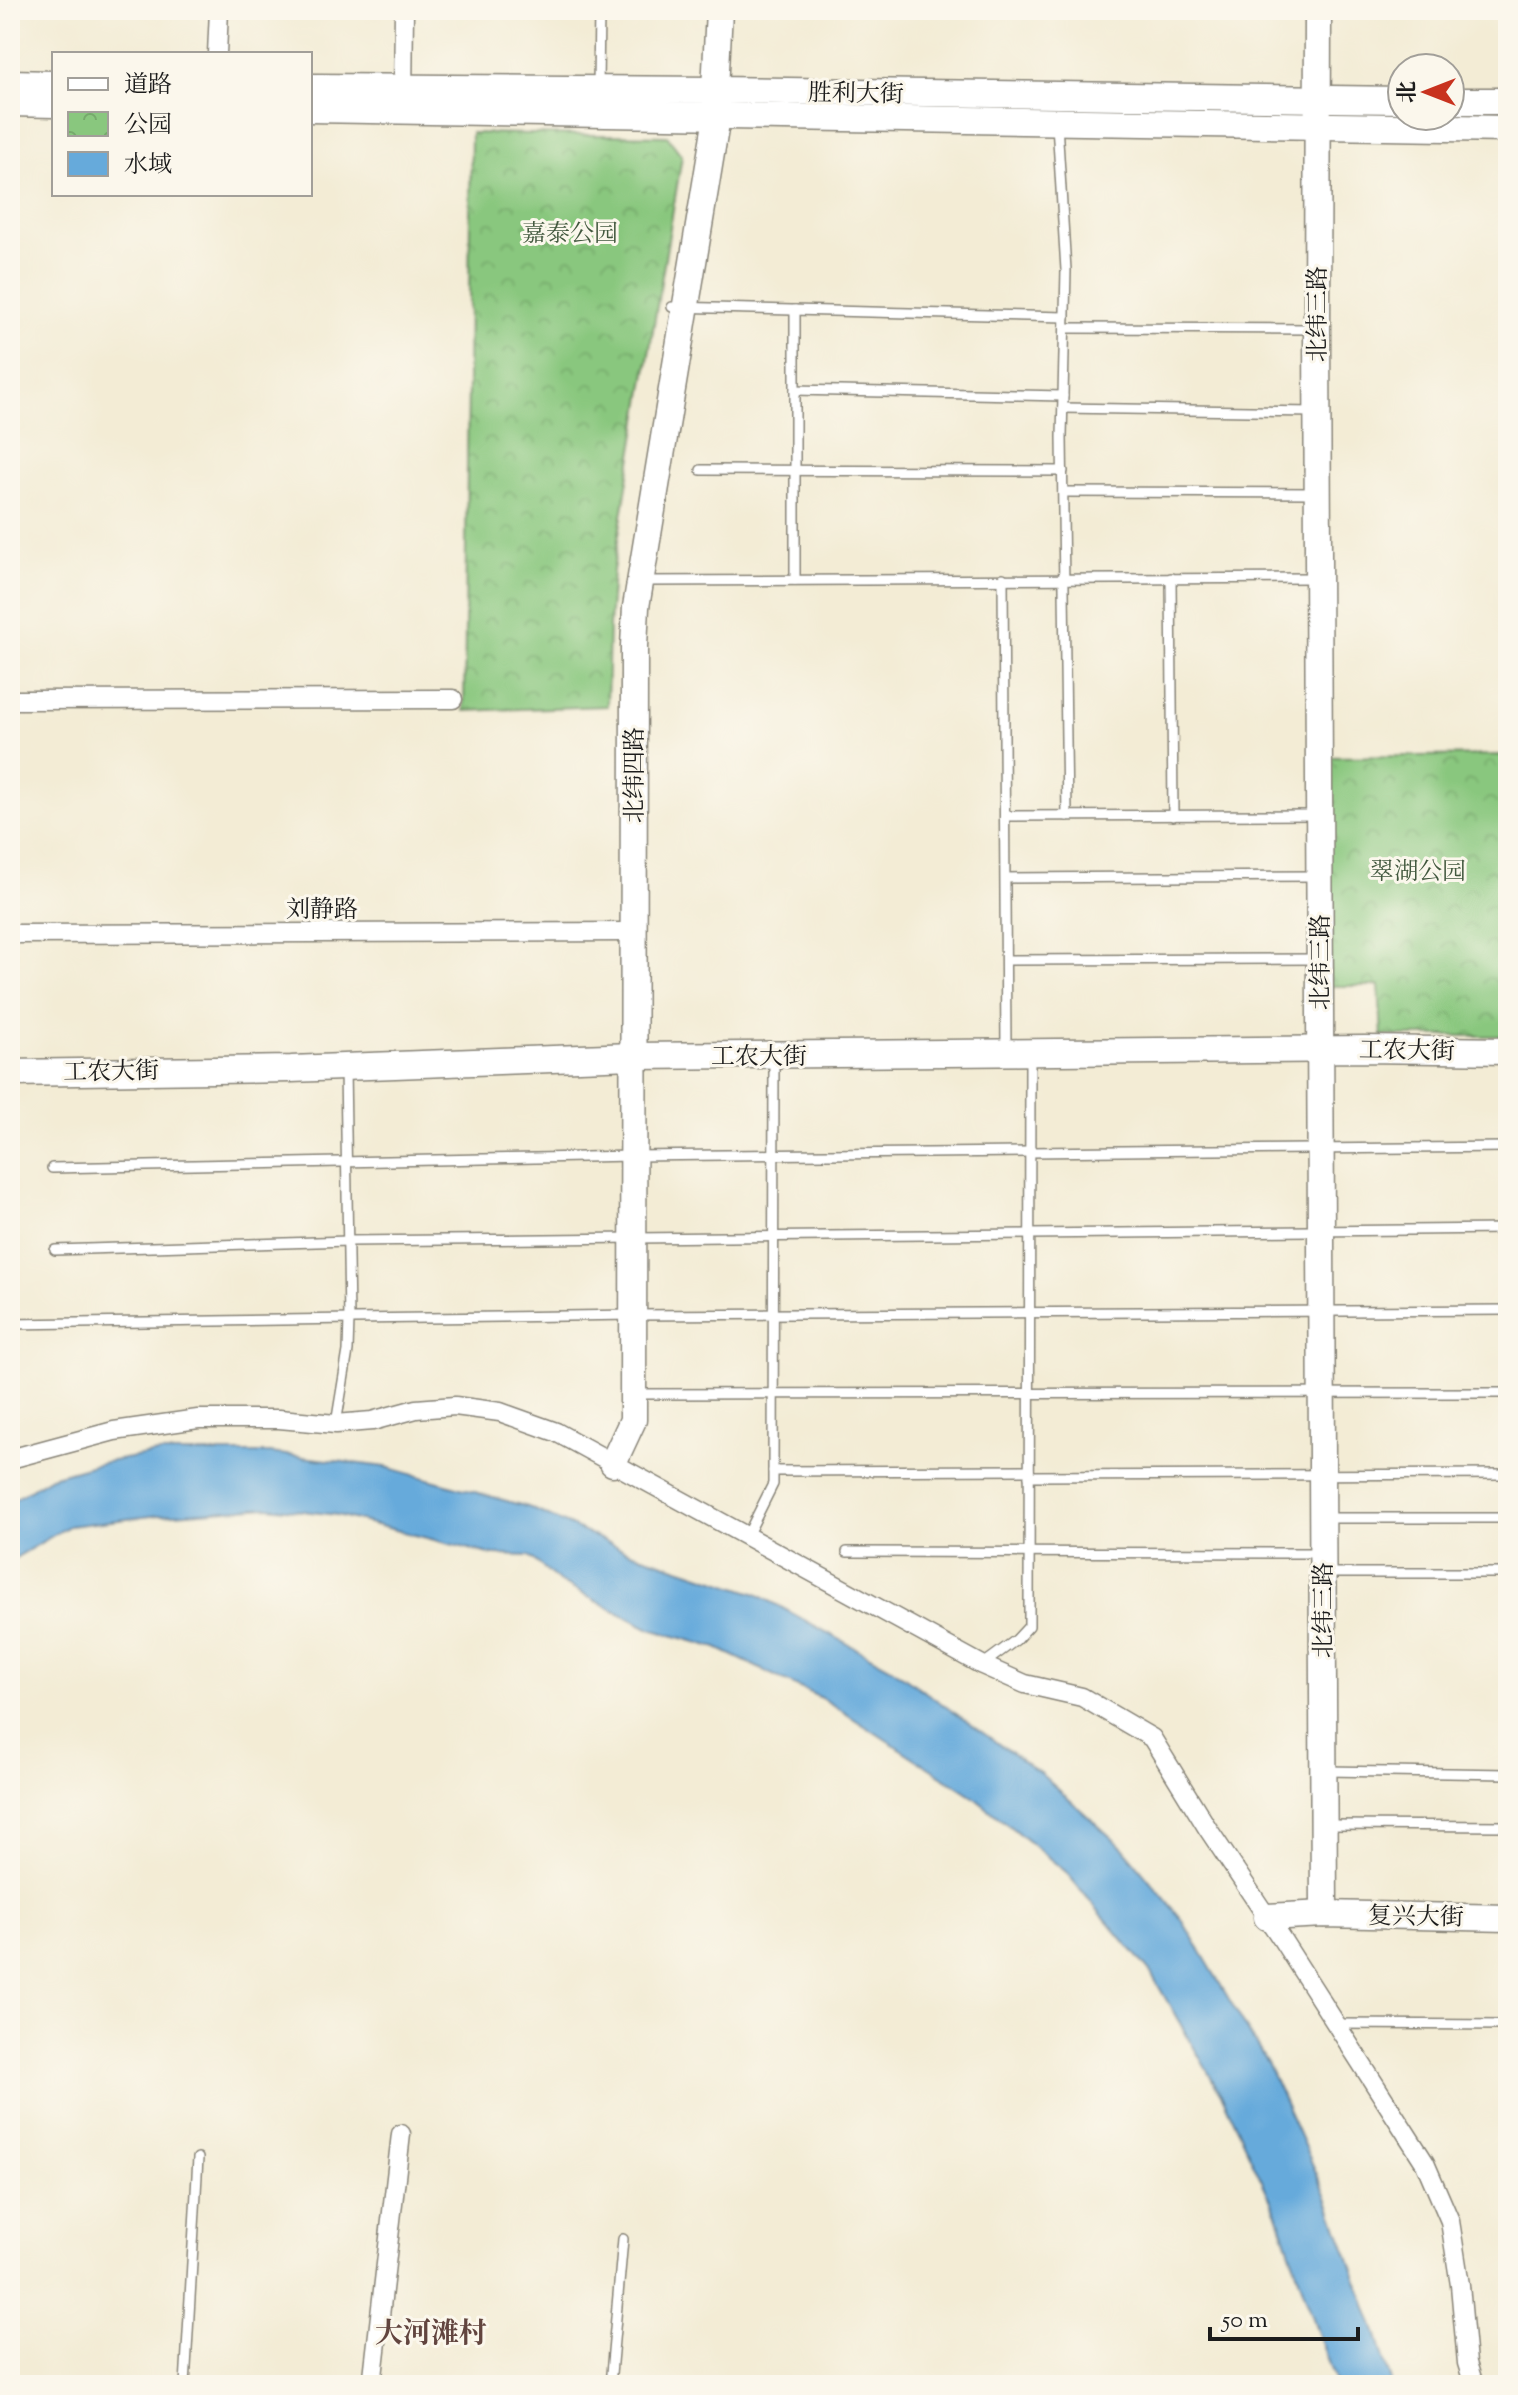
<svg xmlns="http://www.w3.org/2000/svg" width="1518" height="2395" font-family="'Sorts Mill Goudy','Noto Serif SC',serif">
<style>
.park{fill:url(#park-crowns);stroke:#52724d;stroke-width:2}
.water{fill:#66aadb;stroke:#41637c;stroke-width:2}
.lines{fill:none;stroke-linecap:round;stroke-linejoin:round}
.lane-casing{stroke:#888478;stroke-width:12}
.street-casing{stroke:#888478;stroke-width:21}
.secondary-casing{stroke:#888478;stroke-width:29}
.lane{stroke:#fff;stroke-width:9}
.street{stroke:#fff;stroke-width:18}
.secondary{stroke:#fff;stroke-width:26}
.labels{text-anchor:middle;stroke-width:6;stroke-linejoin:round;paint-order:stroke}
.street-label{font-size:24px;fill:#1c1c1c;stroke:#fbf7ec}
.park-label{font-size:24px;fill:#42583e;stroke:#fbf7ec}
.quarter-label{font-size:28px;font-weight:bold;fill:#62453f;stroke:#fbf7ec}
</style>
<defs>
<pattern id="park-crowns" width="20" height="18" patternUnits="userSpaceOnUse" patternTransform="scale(2)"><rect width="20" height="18" fill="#89c77e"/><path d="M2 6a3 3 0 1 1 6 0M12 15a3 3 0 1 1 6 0" fill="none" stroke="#76aa6c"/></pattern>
</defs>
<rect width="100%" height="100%" fill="#fbf7ec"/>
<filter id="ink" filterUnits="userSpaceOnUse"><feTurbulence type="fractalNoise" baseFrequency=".0125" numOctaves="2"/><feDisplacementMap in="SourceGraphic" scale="16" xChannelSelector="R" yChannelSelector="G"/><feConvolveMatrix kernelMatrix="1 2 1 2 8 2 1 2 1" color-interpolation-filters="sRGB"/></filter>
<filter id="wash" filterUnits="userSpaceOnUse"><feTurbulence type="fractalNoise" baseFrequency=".006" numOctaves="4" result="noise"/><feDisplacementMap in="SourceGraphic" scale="32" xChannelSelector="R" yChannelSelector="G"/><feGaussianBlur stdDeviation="1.8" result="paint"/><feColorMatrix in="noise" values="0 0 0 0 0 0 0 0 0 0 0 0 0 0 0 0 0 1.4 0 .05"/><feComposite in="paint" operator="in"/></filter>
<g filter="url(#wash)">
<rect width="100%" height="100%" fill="#f3ecd5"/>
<g class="park">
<path d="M471,133L667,136L682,156L613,570L609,626L607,706L464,711Z"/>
<path d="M1508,755V1036H1382L1379,986H1329L1326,757Z"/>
</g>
<path class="water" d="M158,1453H270L386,1467L528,1507L625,1550L757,1594L890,1667L1041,1774L1123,1848L1181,1918L1268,2065L1324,2190L1377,2335L1392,2385H1336L1276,2211L1223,2098L1151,1973L1065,1871L971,1795L825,1700L717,1648L650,1629L560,1582L529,1556L493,1555L337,1515L268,1507L160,1515L69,1526L10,1561V1502L51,1477L101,1463Z"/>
</g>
<g filter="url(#ink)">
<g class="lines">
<defs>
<g id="lane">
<path d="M598,87L599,10"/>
<path d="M1057,124L1066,270L1062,437L1067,816"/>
<path d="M672,307L1065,317"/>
<path d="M1065,328L1314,329"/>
<path d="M795,390L1063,396"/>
<path d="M1063,408L1315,412"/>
<path d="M701,470L1063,471"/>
<path d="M1063,492L1316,493"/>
<path d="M1003,578L1006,1050"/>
<path d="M1171,578L1173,816"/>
<path d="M795,580V310"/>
<path d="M643,581L1316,578"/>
<path d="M1005,816L1318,815"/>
<path d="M1006,878L1318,876"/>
<path d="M1006,960L1319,959"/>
<path d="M52,1168L633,1156L1508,1147"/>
<path d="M55,1250L348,1241L1508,1229"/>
<path d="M10,1324L633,1315L1508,1310"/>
<path d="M636,1394L1508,1393"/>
<path d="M336,1424L348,1351L349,1319L345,1069"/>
<path d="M773,1471L1029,1470"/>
<path d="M1029,1476L1508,1474"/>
<path d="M1326,1518H1508"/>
<path d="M747,1536L773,1484L774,1058"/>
<path d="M847,1552L1319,1553"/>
<path d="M1326,1573H1508"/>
<path d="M982,1665L1016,1640L1029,1626L1030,1055"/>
<path d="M1327,1771L1508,1774"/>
<path d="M1328,1825L1508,1826"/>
<path d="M1335,2024L1508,2025"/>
<path d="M185,2385L198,2158"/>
<path d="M610,2385L623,2239"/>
</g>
<g id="street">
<path d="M217,54L219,10"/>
<path d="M403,100L404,10"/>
<path d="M10,700L453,699"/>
<path d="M10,934L633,932"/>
<path d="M10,1459L114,1431L198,1419H279L336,1424L372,1421L416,1409L455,1406L500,1412L556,1432L982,1665L1025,1684L1082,1697L1152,1738L1208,1829L1281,1938L1425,2163L1450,2221L1460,2285L1467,2363L1474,2385"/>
<path d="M372,2385L401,2134"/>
</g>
<g id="secondary">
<path d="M1318,10L1317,329L1324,1914"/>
<path d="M10,83L54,84"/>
<path d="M310,87L715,90L1402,100"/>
<path d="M1450,101H1508"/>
<path d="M10,103L54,104"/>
<path d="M310,109L1508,129"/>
<path d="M10,1073L291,1069L633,1056L1365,1049L1508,1051"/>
<path d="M613,1463L633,1420L634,646L636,607L717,117L715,90L719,10"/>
<path d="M1267,1917L1324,1914L1508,1918"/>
</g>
</defs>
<use href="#lane" class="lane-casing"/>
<use href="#street" class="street-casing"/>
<use href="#secondary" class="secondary-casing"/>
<use href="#lane" class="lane"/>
<use href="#street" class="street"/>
<use href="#secondary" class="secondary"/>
</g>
</g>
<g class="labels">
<g class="street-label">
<text transform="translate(856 93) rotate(1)" y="8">胜利大街</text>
<text transform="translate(1317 314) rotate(-90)" y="8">北纬三路</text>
<text transform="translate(634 775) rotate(-90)" y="8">北纬四路</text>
<text x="322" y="917">刘静路</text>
<text transform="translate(1320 962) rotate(-90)" y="8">北纬三路</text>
<text transform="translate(1407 1050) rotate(1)" y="8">工农大街</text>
<text x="759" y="1064">工农大街</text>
<text transform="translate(111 1071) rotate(-1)" y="8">工农大街</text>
<text transform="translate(1323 1610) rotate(-90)" y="8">北纬三路</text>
<text transform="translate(1416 1916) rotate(1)" y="8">复兴大街</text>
</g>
<g class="park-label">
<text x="570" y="241">嘉泰公园</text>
<text x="1418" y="879">翠湖公园</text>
</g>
<g class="quarter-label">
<text x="431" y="2342">大河滩村</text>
</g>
</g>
<rect width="1518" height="2395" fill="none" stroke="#fbf7ec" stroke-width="40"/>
<rect x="52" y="52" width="260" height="144" fill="#fbf7ec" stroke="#a29f99" stroke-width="2"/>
<rect x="68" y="78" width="40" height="12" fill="#ffffff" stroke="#a29f99" stroke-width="2"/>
<text x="124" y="92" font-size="24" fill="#1c1c1c">道路</text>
<rect x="68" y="112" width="40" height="24" fill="url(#park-crowns)" stroke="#a29f99" stroke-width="2"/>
<text x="124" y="132" font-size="24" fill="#1c1c1c">公园</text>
<rect x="68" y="152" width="40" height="24" fill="#66aadb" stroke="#a29f99" stroke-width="2"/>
<text x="124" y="172" font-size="24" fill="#1c1c1c">水域</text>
<g transform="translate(1426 92) rotate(270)"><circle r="38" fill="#fbf7ec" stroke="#a29f99" stroke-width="2"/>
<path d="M0-6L14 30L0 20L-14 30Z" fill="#c8321e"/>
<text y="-12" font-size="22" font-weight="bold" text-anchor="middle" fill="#1c1c1c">北</text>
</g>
<path d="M1210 2327v12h148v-12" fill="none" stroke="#1c1c1c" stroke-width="4"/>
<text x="1222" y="2327" font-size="24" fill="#1c1c1c" stroke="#fbf7ec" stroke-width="6" paint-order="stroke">50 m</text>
</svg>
